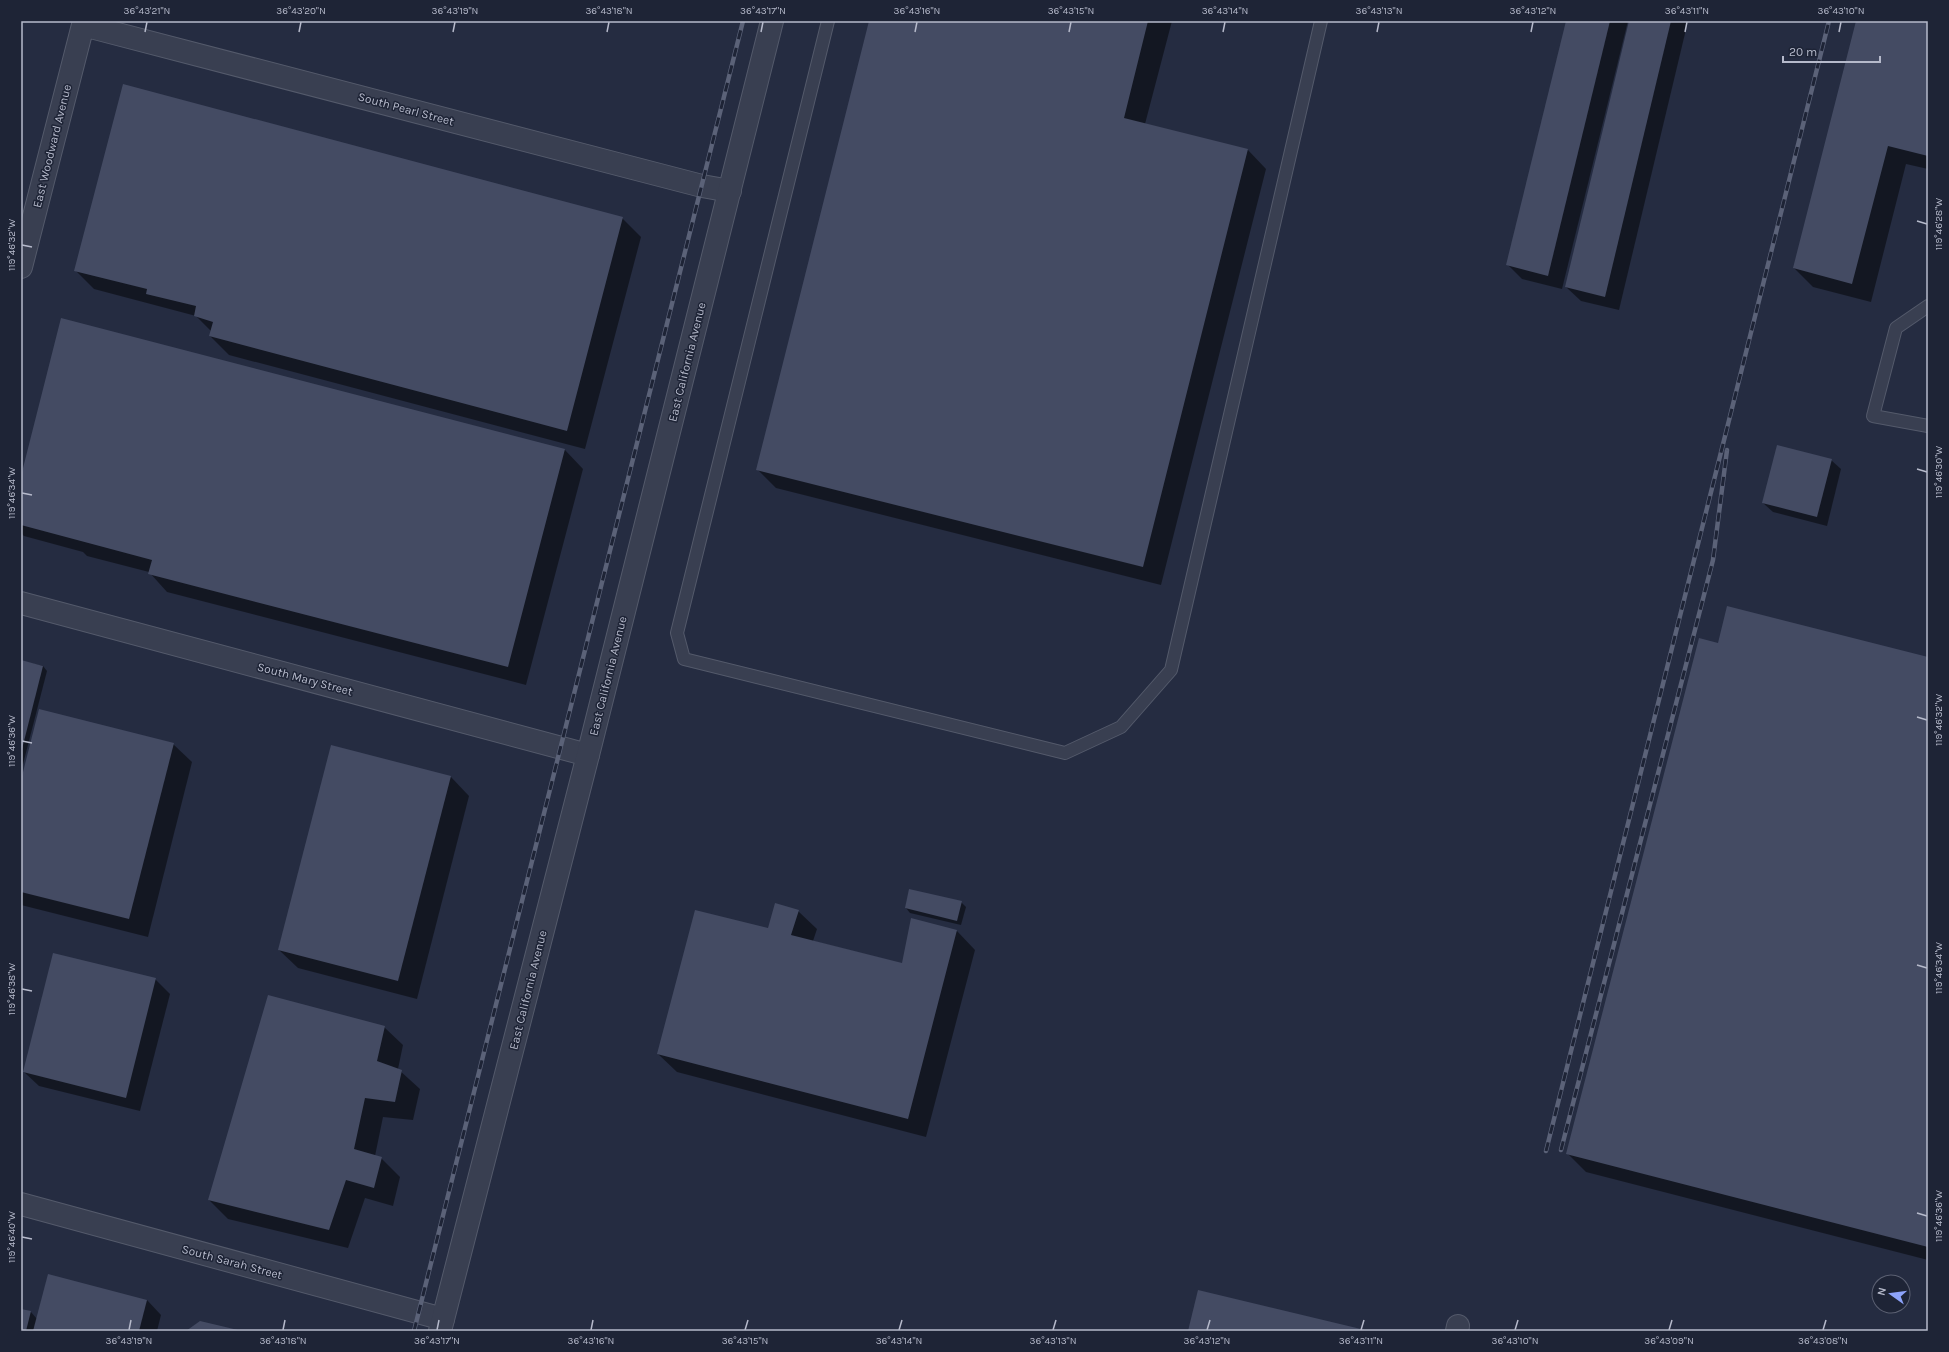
<svg xmlns="http://www.w3.org/2000/svg" width="1949" height="1352" font-family="Karla,sans-serif">
<style>
.shadow{fill:#0007}
.building{fill:#444b63}
.lines{fill:none;stroke-linecap:round;stroke-linejoin:round}
.lane-casing{stroke:#545a6b;stroke-width:14}
.street-casing{stroke:#545a6b;stroke-width:24}
.lane{stroke:#393f51;stroke-width:12}
.street{stroke:#393f51;stroke-width:22}
.rail-casing{stroke:#5b6278;stroke-width:4.5}
.rail{stroke:#1e2436;stroke-width:3;stroke-dasharray:9;stroke-linecap:butt}
.ticks{fill:none;stroke:#b6bacb;stroke-width:1.5}
.labels{text-anchor:middle;stroke-width:3;stroke-linejoin:round;paint-order:stroke}
.street-label{font-size:12px;fill:#b6bacb;stroke:#1e2436}
.neatline{fill:none;stroke:#b6bacb;stroke-width:1.5}
.ticks-label{font-size:10px;text-anchor:middle;fill:#b6bacb}
</style>
<rect width="100%" height="100%" fill="#252c41"/>
<g class="shadow">
<path d="M870,21H1172L1145,124L1248,150L1266,169L1161,585L776,488L757,469Z"/>
<path d="M1567,21H1628L1562,289L1522,279L1508,265Z"/>
<path d="M1630,21H1688L1619,310L1581,301L1566,287Z"/>
<path d="M1857,21H1928V169L1906,164L1871,302L1813,287L1794,268Z"/>
<path d="M622,218L641,237L585,449L229,355L210,336L211,331L196,316L94,289L75,270Z"/>
<path d="M565,450L583,469L526,685L167,592L149,572L87,556L83,552L24,536L21,533V480Z"/>
<path d="M1831,460L1841,469L1827,526L1773,512L1763,503Z"/>
<path d="M1719,644L1928,658V1260L1586,1172L1567,1153Z"/>
<path d="M21,661L43,666L47,671L21,772Z"/>
<path d="M173,744L192,762L148,937L21,905V784Z"/>
<path d="M332,746L451,777L469,796L417,999L298,968L279,950Z"/>
<path d="M961,902L966,907L961,925L910,913L906,908Z"/>
<path d="M798,911L817,929L813,941L903,964L957,931L975,950L926,1137L677,1072L658,1054L769,929Z"/>
<path d="M155,979L170,994L140,1111L39,1086L24,1072Z"/>
<path d="M384,1027L403,1045L398,1069L420,1089L413,1120L383,1117L375,1156L381,1158L400,1177L393,1206L365,1198L348,1248L228,1219L209,1200Z"/>
<path d="M147,1300L161,1315L157,1331H21V1310L31,1312L37,1319Z"/>
</g>
<g class="building">
<path d="M869,21H1148L1124,118L1248,149L1143,567L756,470Z"/>
<path d="M1566,21H1610L1548,276L1506,265Z"/>
<path d="M1629,21H1671L1605,297L1565,287Z"/>
<path d="M1856,21H1928V156L1888,146L1852,284L1793,268Z"/>
<path d="M123,84L623,217L567,431L209,336L213,322L194,316L196,306L146,294L147,289L74,271Z"/>
<path d="M61,318L565,449L508,667L148,574L152,560L21,525V476Z"/>
<path d="M1777,445L1832,459L1817,517L1762,503Z"/>
<path d="M1727,606L1928,657V1247L1566,1154L1699,638L1718,643Z"/>
<path d="M21,660L43,666L22,749H21Z"/>
<path d="M39,709L174,743L129,919L21,892V780Z"/>
<path d="M331,745L451,776L398,981L278,950Z"/>
<path d="M909,889L962,901L957,921L905,908Z"/>
<path d="M775,903L799,910L791,935L902,963L911,918L957,930L908,1119L657,1054L695,910L768,928Z"/>
<path d="M53,953L156,978L126,1098L23,1072Z"/>
<path d="M268,995L385,1026L377,1061L402,1070L395,1102L365,1098L354,1149L382,1157L374,1188L346,1180L329,1230L208,1200Z"/>
<path d="M48,1274L147,1300L139,1331H33Z"/>
<path d="M1198,1290L1365,1330V1331H1188Z"/>
<path d="M21,1309L31,1311L26,1331H21Z"/>
<path d="M200,1321L238,1330V1331H186Z"/>
</g>
<g class="lines">
<defs>
<g id="lane">
<path d="M828,21L677,633L684,659L1065,753L1121,727L1171,670L1321,21"/>
<path d="M1928,306L1896,328L1873,416L1928,426"/>
</g>
<g id="street">
<path d="M21,267L83,25L702,186L730,191"/>
<path d="M21,603L588,755"/>
<path d="M21,1204L443,1319"/>
<path d="M440,1331L588,755L772,21"/>
<path d="M1457,1331L1458,1326"/>
</g>
</defs>
<use href="#lane" class="lane-casing"/>
<use href="#street" class="street-casing"/>
<use href="#lane" class="lane"/>
<use href="#street" class="street"/>
<defs>
<g id="rail">
<path d="M1561,1150L1713,560L1727,450"/>
<path d="M1546,1151L1829,21"/>
<path d="M414,1331L743,21"/>
</g>
</defs>
<use href="#rail" class="rail-casing"/>
<use href="#rail" class="rail"/>
</g>
<path class="ticks" d="M145,32L147,22M299,32L301,22M453,32L455,22M607,32L609,22M761,32L763,22M915,32L917,22M1069,32L1071,22M1223,32L1225,22M1377,32L1379,22M1531,32L1533,22M1685,32L1687,22M1839,32L1841,22M1917,221L1927,224M22,245L32,247M1917,469L1927,472M22,493L32,495M1917,717L1927,720M22,741L32,743M1917,965L1927,968M22,989L32,991M1917,1213L1927,1216M22,1237L32,1239M129,1330L131,1320M283,1330L285,1320M437,1330L439,1320M591,1330L593,1320M745,1330L748,1320M899,1330L902,1320M1053,1330L1056,1320M1207,1330L1210,1320M1361,1330L1364,1320M1515,1330L1518,1320M1669,1330L1672,1320M1823,1330L1826,1320"/>
<g class="labels">
<g class="street-label">
<text transform="translate(406 109) rotate(15)" y="4">South Pearl Street</text>
<text transform="translate(52 146) rotate(-76)" y="4">East Woodward Avenue</text>
<text transform="translate(687 362) rotate(-76)" y="4">East California Avenue</text>
<text transform="translate(608 676) rotate(-76)" y="4">East California Avenue</text>
<text transform="translate(305 679) rotate(15)" y="4">South Mary Street</text>
<text transform="translate(528 990) rotate(-76)" y="4">East California Avenue</text>
<text transform="translate(232 1262) rotate(15)" y="4">South Sarah Street</text>
</g>
</g>
<rect width="1949" height="1352" fill="none" stroke="#1e2436" stroke-width="44"/>
<g transform="translate(1891 1294) rotate(284)"><circle r="19" fill="#1e2436" stroke="#5b6072"/>
<path d="M0-3L7 15L0 10L-7 15Z" fill="#8da3fa"/>
<text y="-6" font-size="11" font-weight="bold" text-anchor="middle" fill="#b6bacb">N</text>
</g>
<path d="M1783 56v6h97v-6" fill="none" stroke="#b6bacb" stroke-width="2"/>
<text x="1789" y="56" font-size="12" fill="#b6bacb" stroke="#1e2436" stroke-width="3" paint-order="stroke">20 m</text>
<rect x="22" y="22" width="1905" height="1308" class="neatline"/>
<g class="ticks-label">
<text x="147" y="14">36°43'21"N</text>
<text x="301" y="14">36°43'20"N</text>
<text x="455" y="14">36°43'19"N</text>
<text x="609" y="14">36°43'18"N</text>
<text x="763" y="14">36°43'17"N</text>
<text x="917" y="14">36°43'16"N</text>
<text x="1071" y="14">36°43'15"N</text>
<text x="1225" y="14">36°43'14"N</text>
<text x="1379" y="14">36°43'13"N</text>
<text x="1533" y="14">36°43'12"N</text>
<text x="1687" y="14">36°43'11"N</text>
<text x="1841" y="14">36°43'10"N</text>
<text transform="translate(1938 224) rotate(-90)" y="4">119°46'28"W</text>
<text transform="translate(11 245) rotate(-90)" y="4">119°46'32"W</text>
<text transform="translate(1938 472) rotate(-90)" y="4">119°46'30"W</text>
<text transform="translate(11 493) rotate(-90)" y="4">119°46'34"W</text>
<text transform="translate(1938 720) rotate(-90)" y="4">119°46'32"W</text>
<text transform="translate(11 741) rotate(-90)" y="4">119°46'36"W</text>
<text transform="translate(1938 968) rotate(-90)" y="4">119°46'34"W</text>
<text transform="translate(11 989) rotate(-90)" y="4">119°46'38"W</text>
<text transform="translate(1938 1216) rotate(-90)" y="4">119°46'36"W</text>
<text transform="translate(11 1237) rotate(-90)" y="4">119°46'40"W</text>
<text x="129" y="1344">36°43'19"N</text>
<text x="283" y="1344">36°43'18"N</text>
<text x="437" y="1344">36°43'17"N</text>
<text x="591" y="1344">36°43'16"N</text>
<text x="745" y="1344">36°43'15"N</text>
<text x="899" y="1344">36°43'14"N</text>
<text x="1053" y="1344">36°43'13"N</text>
<text x="1207" y="1344">36°43'12"N</text>
<text x="1361" y="1344">36°43'11"N</text>
<text x="1515" y="1344">36°43'10"N</text>
<text x="1669" y="1344">36°43'09"N</text>
<text x="1823" y="1344">36°43'08"N</text>
</g>
</svg>
